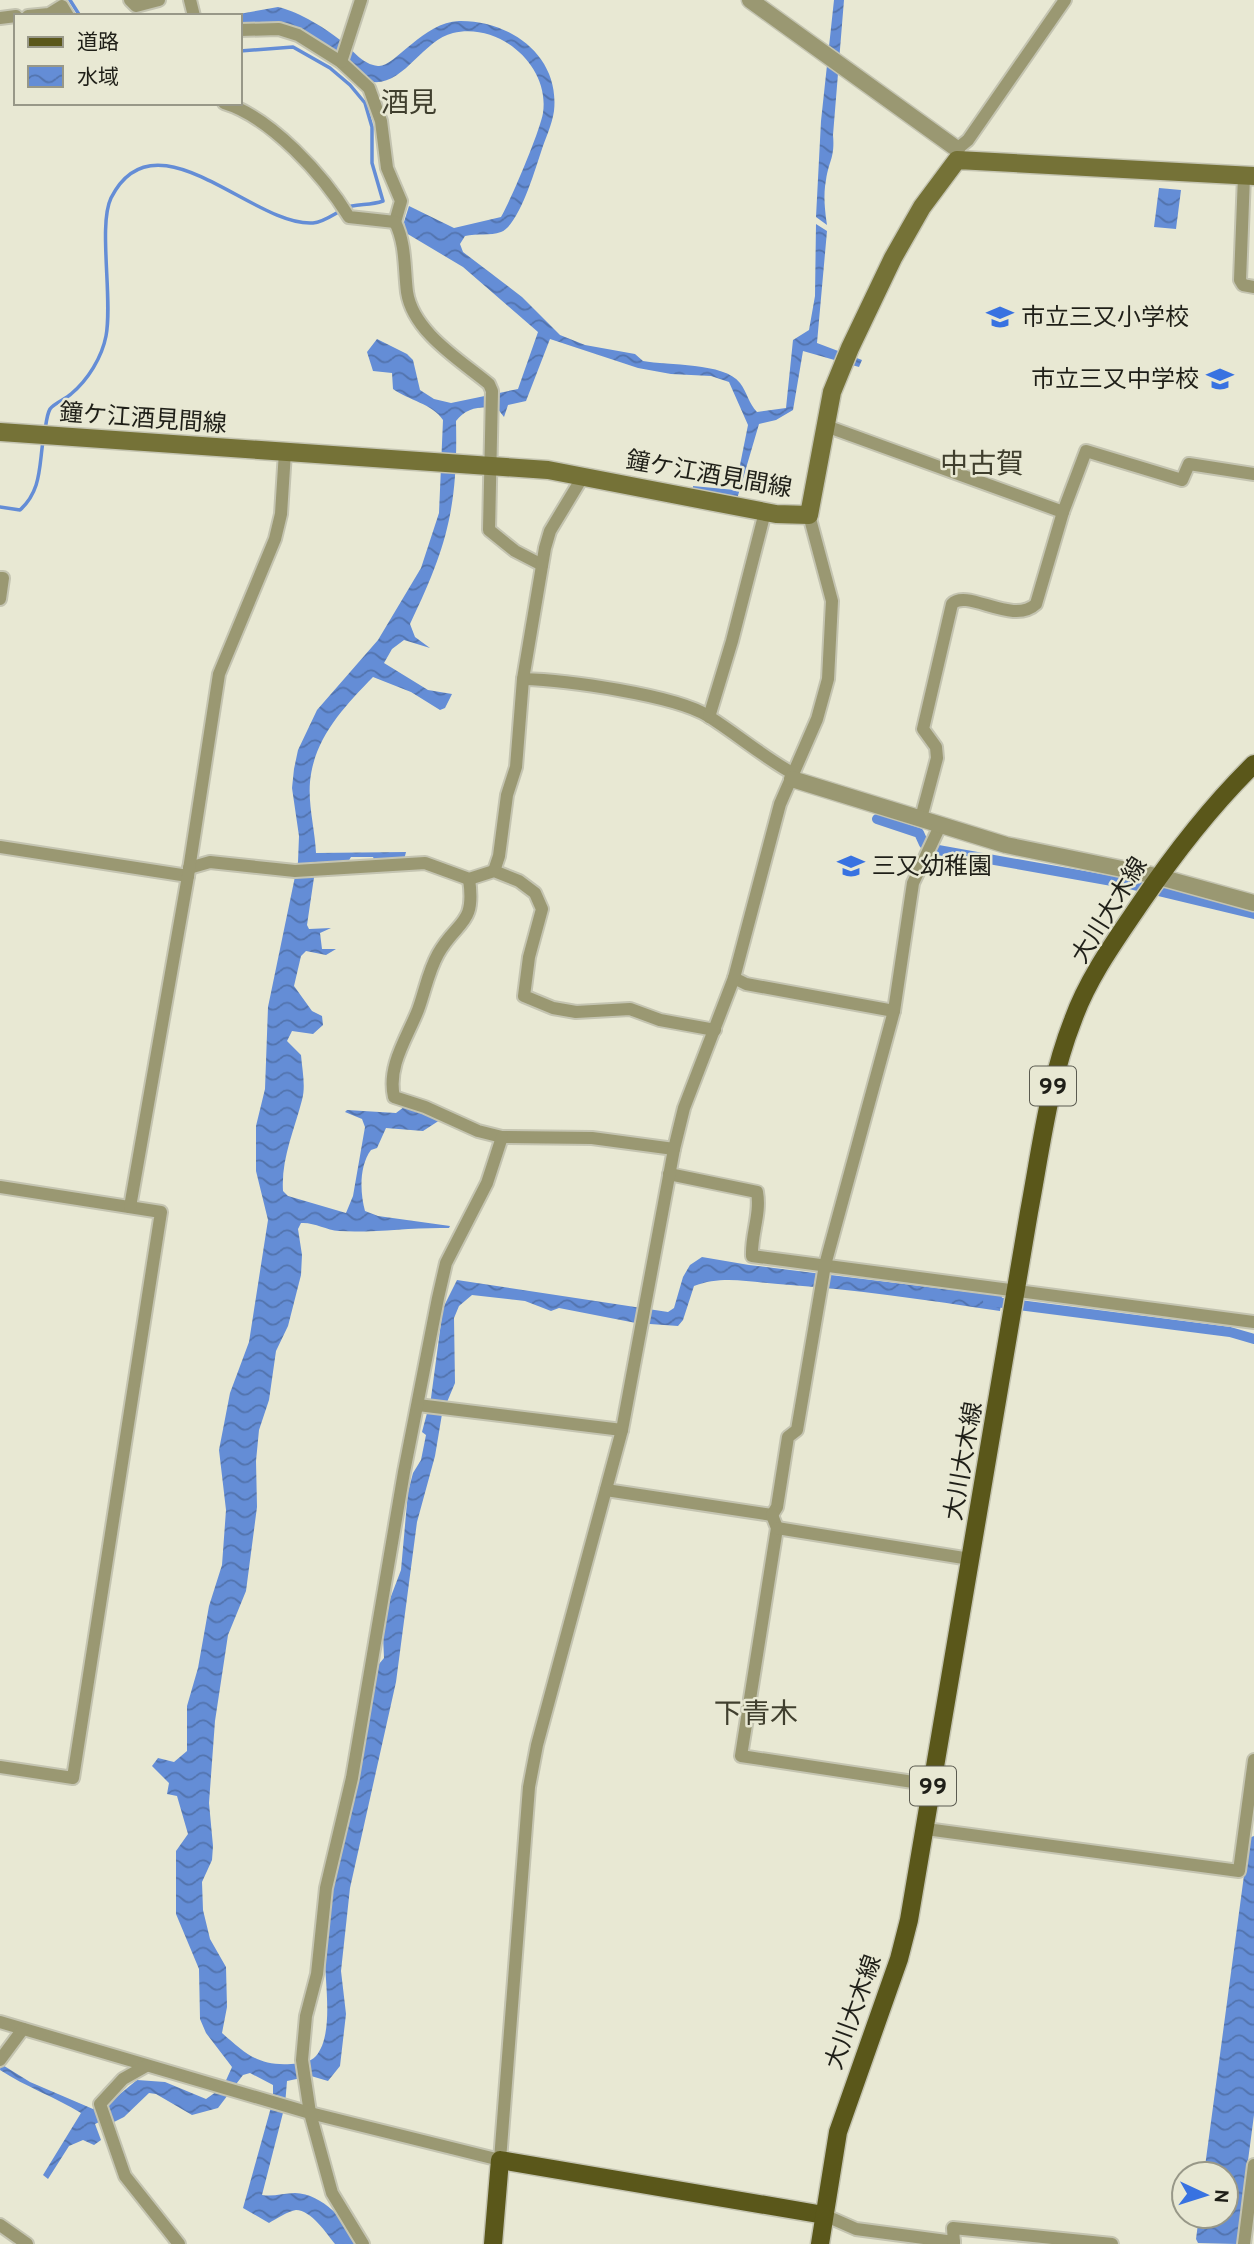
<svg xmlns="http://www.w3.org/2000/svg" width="1254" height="2244" font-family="Overpass,'Noto Sans JP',sans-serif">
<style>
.water{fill:url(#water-waves)}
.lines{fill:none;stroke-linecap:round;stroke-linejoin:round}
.stream{stroke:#648dd6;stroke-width:3.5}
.canal{stroke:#648dd6;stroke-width:10}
.minor-casing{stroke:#c4c4b1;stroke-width:16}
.tertiary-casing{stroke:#c4c4b1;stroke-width:19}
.secondary-casing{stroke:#c4c4b1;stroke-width:21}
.primary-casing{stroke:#c4c4b1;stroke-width:21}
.minor{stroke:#9a9872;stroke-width:12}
.tertiary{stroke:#9a9872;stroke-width:16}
.secondary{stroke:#757237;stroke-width:18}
.primary{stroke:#5a571a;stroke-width:18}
.labels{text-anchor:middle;stroke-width:5;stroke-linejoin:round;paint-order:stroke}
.shield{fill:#e8e8d3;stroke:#5b5b50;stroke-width:2}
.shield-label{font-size:23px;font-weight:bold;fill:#1f1f18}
.poi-label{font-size:24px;fill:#1f1f18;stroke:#e8e8d3;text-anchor:start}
.street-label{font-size:24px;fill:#1f1f18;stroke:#e8e8d3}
.quarter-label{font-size:28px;fill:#403f2e;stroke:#e8e8d3}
</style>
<defs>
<pattern id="water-waves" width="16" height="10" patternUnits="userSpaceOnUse" patternTransform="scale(1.75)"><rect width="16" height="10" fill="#648dd6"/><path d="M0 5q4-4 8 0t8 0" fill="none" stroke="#5273ad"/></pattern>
</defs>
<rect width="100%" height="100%" fill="#e8e8d3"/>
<g class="water">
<path d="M834,0H844L833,135C835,158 829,160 826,180C823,195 825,211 827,225L816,217L821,121Z"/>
<path d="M278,7C300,12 327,29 344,43C355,52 362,64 378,66C394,68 423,22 459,21C510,20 560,56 554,111C552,125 545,139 541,152C535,170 519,225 501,232C490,236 477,233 465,236L460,244L463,252L522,297L560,335L585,345L635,354L643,361C668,366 724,362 740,383C747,392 749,404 757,412L786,408L793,340L809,330L815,296L816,224L827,231L817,343L862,360L859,367L803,351L793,410L776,420L759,424L737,499L693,489V486L735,490L748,425L729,382L711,376L671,374L638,368L550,339L526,401L508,405L504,417L497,408C480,406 466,408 456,421C458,507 447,547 410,624L415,637L430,648L404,640L392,649L384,663L428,690L452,694L445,708L440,710L411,692L373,677C344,707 314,738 310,782C308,805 315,830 316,853L406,852L404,860L375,861L373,857H351L348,862L316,864L307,925L309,929L331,928L320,933L322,949H336L326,955L306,951L301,956L294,986L312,1011L322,1016L323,1025L313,1034L292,1031L287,1041L301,1055C302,1069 306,1086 302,1100C294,1131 281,1159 283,1191L288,1196L346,1213L353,1196L365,1127L362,1119L345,1112L347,1110L396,1113L404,1107L440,1120L423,1131L386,1128L377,1148L371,1150C359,1166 360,1193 365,1211L378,1216L450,1226L449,1228C412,1227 376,1233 339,1231C326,1230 314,1222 301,1223L298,1229L302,1255L301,1275L288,1326L276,1351L269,1400L259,1430L256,1461L257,1507L246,1591L228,1635L215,1721L209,1803L213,1846L212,1860L202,1882L203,1910L210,1939L226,1967L227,2007L222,2033C246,2054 258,2066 291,2064C300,2063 310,2063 316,2056C335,2034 324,1978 325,1952C328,1891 347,1834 359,1775C366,1740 369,1704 374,1670L384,1658L383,1635L390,1599L401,1570L408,1492L413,1473L421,1460L426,1435L422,1432L431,1398L443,1308L457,1280L668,1312L674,1308L683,1277L690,1265L702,1257L749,1265L1002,1296L1000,1311C927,1300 852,1289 778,1284C749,1282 722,1275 694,1286L683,1320L678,1326L636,1323L559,1308L551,1311L525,1301L472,1295L459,1306L454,1318L455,1383L442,1414L435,1456L417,1522L396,1682L350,1888L341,1971L346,2014L340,2066L328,2081L311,2076L287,2081L285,2105L262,2195C273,2197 284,2193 295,2193C323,2194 346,2221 358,2244H335C327,2234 311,2210 296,2210C288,2211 276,2219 269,2223L243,2208L273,2100V2085L250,2073L243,2075L218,2108L192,2115L156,2094L149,2093L124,2117L112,2123L109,2117L95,2124L101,2140L94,2145L83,2140L69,2146L48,2179L43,2175L81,2113C55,2097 26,2087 0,2070L1,2064L30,2082L93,2109L114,2099L137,2080L165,2082L206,2099L223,2087L232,2067L206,2033L200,2019L199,1969L176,1914V1851L188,1834L177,1796L167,1794L169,1783L152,1766L158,1758L174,1762L187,1751V1706L198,1668L209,1606L222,1565L226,1510L219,1450L230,1393L249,1342L268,1220L256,1171V1126L265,1089L268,1007L298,862L299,836L292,788L294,769L298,750L317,710L378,640L421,568L439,513L443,420C433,404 408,400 393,389L392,373L373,371L367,352L377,339L407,354L413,360L420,390L434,399L451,403L518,389L538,332L463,267L406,233L404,222L409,206L454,228L501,217C511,200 540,131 543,113C550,65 499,22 453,33C423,40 404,85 373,82L347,61L282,25L240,26V16H228Z"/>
<path d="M1159,188L1181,190L1176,229L1154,227Z"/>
<path d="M1254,1836V2115L1237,2244L1198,2243L1196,2239L1199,2216H1226V2174H1204L1249,1838Z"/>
</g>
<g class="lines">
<g class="stream">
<path d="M70,0L80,16"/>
<path d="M45,430C46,424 47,414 50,409C54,403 66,399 71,394C88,380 102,357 106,336C113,300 98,225 111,198C155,110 253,227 313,223C327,222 339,209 352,206C363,204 372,205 383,201L372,163V127L365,103L350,85L330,68L293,47L240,51"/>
<path d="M0,507L20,510C41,491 39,468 43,441"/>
</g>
<g class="canal">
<path d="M877,819L919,833L924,844L938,850L1129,884L1254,914"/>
<path d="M988,1301L1230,1332L1254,1339"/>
</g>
<defs>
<g id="minor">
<path d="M130,0L136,6L159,0"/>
<path d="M190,0L194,16"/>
<path d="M28,16L49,14L62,6L68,16"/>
<path d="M0,18L16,16"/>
<path d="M240,30L279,29L298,35L341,62L369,88L381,121L387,168L401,201L395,222"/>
<path d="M341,62L361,0"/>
<path d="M224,103C271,117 324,176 349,217L395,222"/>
<path d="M957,157V149L968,140L1065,0"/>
<path d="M1244,176L1240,280L1243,285L1254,287"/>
<path d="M395,222C406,244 404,267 407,292C413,332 460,360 489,384L492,391L489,530L515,551L542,565"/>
<path d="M826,426L1063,512"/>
<path d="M0,578H3L0,599"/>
<path d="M523,679C565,680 675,695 708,716C738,735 763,757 794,774"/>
<path d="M709,717L732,641L765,512"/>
<path d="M921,818L937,758L936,747L923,729L952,604C967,588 1013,626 1036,604L1063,512L1086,451L1182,480L1189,464L1254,474"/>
<path d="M0,847L188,876"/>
<path d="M189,868L210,862L295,871L425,863L469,879L494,871L519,881L535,893L542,909L529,957L524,996L553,1008L576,1012L630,1009L660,1020L715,1030"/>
<path d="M494,871L499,856L507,795L516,767L523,679L545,548L550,531L582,478"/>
<path d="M469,879C476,926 457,920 438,954C428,972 425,991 418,1010C407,1038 387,1066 394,1097L425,1107L478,1131L502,1137L592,1138L674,1149"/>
<path d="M734,978L746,984L894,1011"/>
<path d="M669,1174L757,1192C761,1214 751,1234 752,1256L1254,1322"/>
<path d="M0,1187L161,1212L73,1778L0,1767"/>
<path d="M130,1207L188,876L219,674L275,539L281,514L285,452"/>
<path d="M418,1405L622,1430"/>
<path d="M606,1490L772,1515"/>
<path d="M772,1515L777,1507L788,1437L797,1430L825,1265L894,1011L913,883L940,826"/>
<path d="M772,1515L777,1528L741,1756L933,1785"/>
<path d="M777,1528L970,1559"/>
<path d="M926,1829L1239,1871L1254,1760"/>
<path d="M0,2022L310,2113L500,2160L529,1787L537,1745L622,1430L674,1149L684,1108L734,978L780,804L817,719L828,679L832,601L809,515"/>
<path d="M0,2060L23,2029"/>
<path d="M146,2066L123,2079L100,2104L125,2176L179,2244"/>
<path d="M824,2215L856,2229L954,2242"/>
<path d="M0,2225L27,2244"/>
<path d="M363,2244L332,2193L310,2113L302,2060L306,2016L317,1974L326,1888L352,1778L404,1472L438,1298L446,1263L487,1183L502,1137"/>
<path d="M954,2244L953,2228L1112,2244"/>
<path d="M1244,2244L1254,2165"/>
</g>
<g id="tertiary">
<path d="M750,0L957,149"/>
<path d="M792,779L1006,845L1156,876L1254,903"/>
</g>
<path id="secondary" d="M0,432L548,470L776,514L809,515L832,392L850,348L893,258L922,207L957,160L1254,176"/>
<g id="primary">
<path d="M493,2244L500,2160L824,2215"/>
<path d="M820,2244L838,2132L899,1959L909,1920L1029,1212C1041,1148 1049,1081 1073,1020C1088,978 1115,941 1140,904C1174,854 1210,807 1254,764"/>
</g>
</defs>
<use href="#minor" class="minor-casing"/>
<use href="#tertiary" class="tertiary-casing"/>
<use href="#secondary" class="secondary-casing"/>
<use href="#primary" class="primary-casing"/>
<use href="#minor" class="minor"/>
<use href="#tertiary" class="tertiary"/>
<use href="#secondary" class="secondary"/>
<use href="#primary" class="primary"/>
</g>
<defs>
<symbol id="school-bare" viewBox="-9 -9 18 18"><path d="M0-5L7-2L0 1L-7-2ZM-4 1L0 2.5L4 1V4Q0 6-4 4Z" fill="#3872e1" stroke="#e8e8d3" stroke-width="2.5" paint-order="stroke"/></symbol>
</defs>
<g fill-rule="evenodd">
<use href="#school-bare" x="981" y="298" width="38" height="38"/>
<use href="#school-bare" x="1201" y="360" width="38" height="38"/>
<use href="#school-bare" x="832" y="847" width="38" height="38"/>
</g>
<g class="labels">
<g class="shield">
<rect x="1030" y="1066.5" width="46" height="39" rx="5"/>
<rect x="910" y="1766.5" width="46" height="39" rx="5"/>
</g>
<g class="shield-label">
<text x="1053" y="1094">99</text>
<text x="933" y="1794">99</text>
</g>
<g class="poi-label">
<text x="1021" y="325">市立三又小学校</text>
<text x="1199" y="387" text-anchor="end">市立三又中学校</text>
<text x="872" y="874">三又幼稚園</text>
</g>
<g class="street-label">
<text transform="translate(143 418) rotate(4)" y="8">鐘ケ江酒見間線</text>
<text transform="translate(709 474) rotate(10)" y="8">鐘ケ江酒見間線</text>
<text transform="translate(1109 910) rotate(-58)" y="8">大川大木線</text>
<text transform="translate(963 1461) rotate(-80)" y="8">大川大木線</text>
<text transform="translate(853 2012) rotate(-70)" y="8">大川大木線</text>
</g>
<g class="quarter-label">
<text x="409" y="112">酒見</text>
<text x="982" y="473">中古賀</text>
<text x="756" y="1723">下青木</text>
</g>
</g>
<rect x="14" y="14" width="228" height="91" fill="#e8e8d3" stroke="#989888" stroke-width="2"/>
<rect x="28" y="37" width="35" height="10" fill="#5a571a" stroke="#989888" stroke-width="2"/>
<text x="77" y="49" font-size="21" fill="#1f1f18">道路</text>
<rect x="28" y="66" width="35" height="21" fill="url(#water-waves)" stroke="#989888" stroke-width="2"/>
<text x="77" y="84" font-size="21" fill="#1f1f18">水域</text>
<g transform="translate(1205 2195) rotate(94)"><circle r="33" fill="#e8e8d3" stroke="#989888" stroke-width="2"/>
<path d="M0-5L12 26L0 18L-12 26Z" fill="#3872e1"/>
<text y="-10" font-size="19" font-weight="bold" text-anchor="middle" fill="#1f1f18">N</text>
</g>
</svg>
